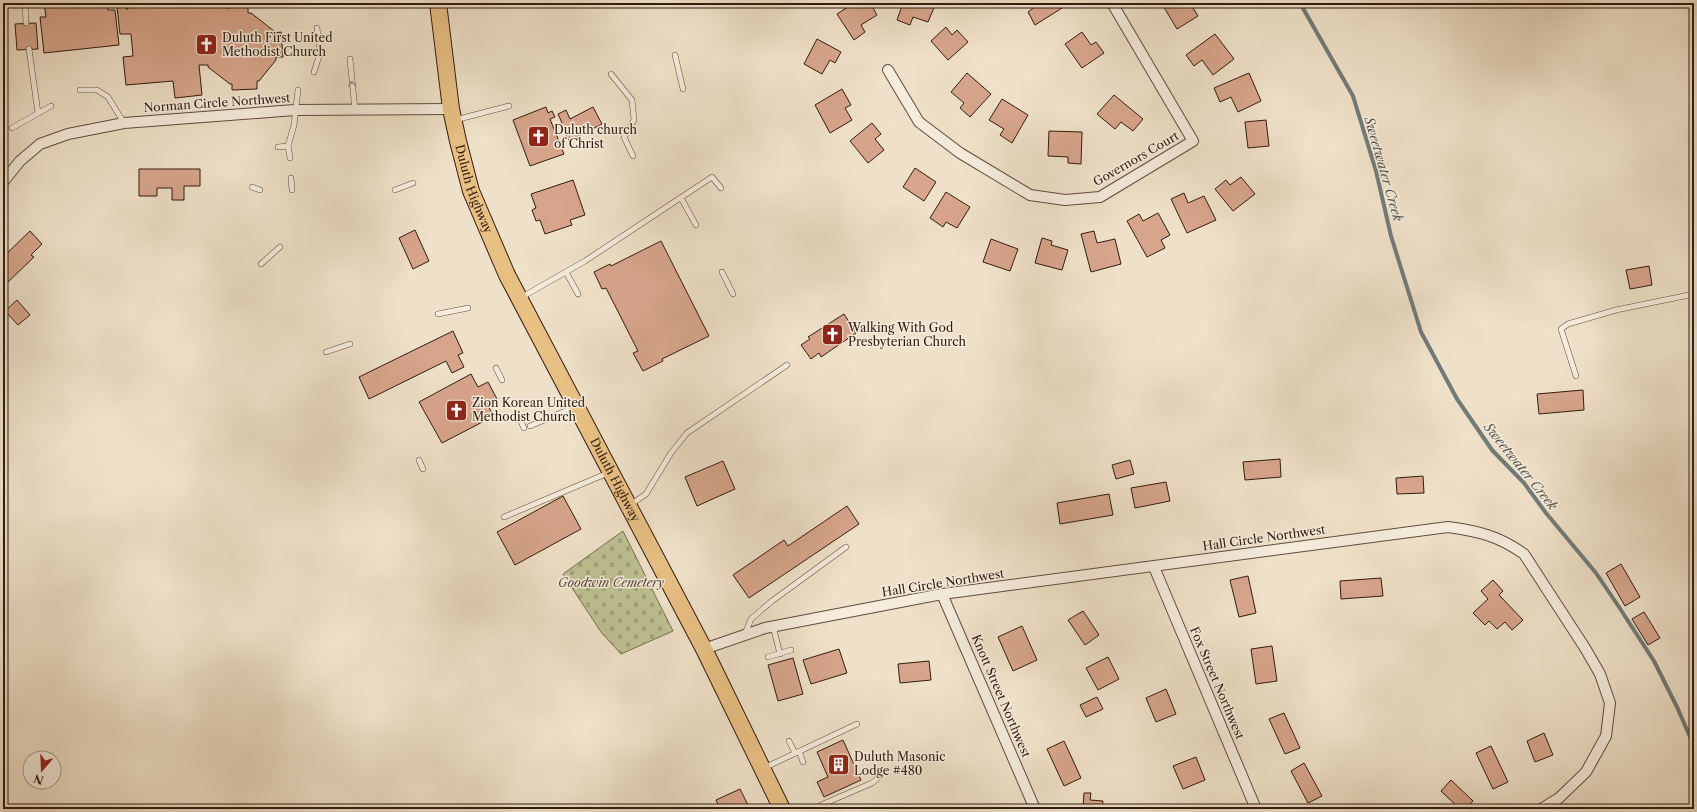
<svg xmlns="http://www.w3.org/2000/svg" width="1697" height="812" font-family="'Libre Caslon Text',serif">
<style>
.cemetery{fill:url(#cemetery-stones);stroke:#786e52}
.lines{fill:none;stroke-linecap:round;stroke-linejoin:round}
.stream{stroke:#727b79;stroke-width:4}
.building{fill:#d7a58c;stroke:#311b10}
.service-casing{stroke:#604c3e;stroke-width:6}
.minor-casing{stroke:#604c3e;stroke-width:12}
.primary-casing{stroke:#311b10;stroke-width:18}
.service{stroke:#f5ecdc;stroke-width:5}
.minor{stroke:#f5ecdc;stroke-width:10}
.primary{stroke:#e8c084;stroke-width:16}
.oneway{stroke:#9d8e80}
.labels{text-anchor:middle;stroke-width:3;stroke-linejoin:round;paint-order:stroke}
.poi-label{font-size:12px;fill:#311b10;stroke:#f5ecdc;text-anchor:start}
.street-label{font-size:12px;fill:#311b10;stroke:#f5ecdc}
.park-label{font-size:12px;font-style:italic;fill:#5b4d37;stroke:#f5ecdc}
.water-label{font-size:13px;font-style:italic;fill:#57534d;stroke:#f5ecdc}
</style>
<defs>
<pattern id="cemetery-stones" width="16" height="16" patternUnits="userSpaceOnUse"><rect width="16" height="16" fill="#bec193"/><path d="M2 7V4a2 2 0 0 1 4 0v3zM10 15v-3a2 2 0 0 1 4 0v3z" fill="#a4a57e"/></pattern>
</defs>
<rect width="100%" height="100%" fill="#efe1c9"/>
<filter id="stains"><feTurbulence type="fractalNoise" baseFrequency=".005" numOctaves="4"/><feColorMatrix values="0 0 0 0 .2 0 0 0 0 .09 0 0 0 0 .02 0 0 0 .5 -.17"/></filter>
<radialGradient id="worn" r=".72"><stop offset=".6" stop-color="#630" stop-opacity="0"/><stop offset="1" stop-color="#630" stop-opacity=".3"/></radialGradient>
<path class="cemetery" d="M623,531L673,631L621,654L601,632L563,574Z"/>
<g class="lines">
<path class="stream" d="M1300,3L1353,96L1376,171L1391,236L1421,332L1457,399L1492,450L1524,483L1546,513L1596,573L1619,607L1654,661L1677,707L1694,746"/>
</g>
<g class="building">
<path d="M44,3H107L108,10H115L119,45L44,53L40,17H46Z"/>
<path d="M128,3H226V8L248,6V13H251L274,31V33L281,32L283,57H276V60L259,81H257V89L232,90V84H230L208,67V65H199L202,95L175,98L173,81L126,85L123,57L133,56L131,34H120L117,7L126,6V9H128Z"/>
<path d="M854,3H870L877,15L861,25L865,32L854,40L837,14Z"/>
<path d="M903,3H936L928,22L913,17L910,25L897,20Z"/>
<path d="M1030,3H1070L1035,25L1028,12L1033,8Z"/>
<path d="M1164,3H1190L1198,16L1177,29L1162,4Z"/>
<path d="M36,23L38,49L17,50L15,24Z"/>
<path d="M946,27L952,35L957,30L968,42L948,60L931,41Z"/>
<path d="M1082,32L1091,45L1096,42L1104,53L1082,68L1065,44Z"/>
<path d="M1215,34L1234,59L1213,75L1202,60L1194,66L1186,55Z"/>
<path d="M817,39L841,52L835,63L830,60L822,74L804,64Z"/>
<path d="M967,73L991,94L970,117L960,108L964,103L951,92Z"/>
<path d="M1249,73L1261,101L1238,112L1231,97L1220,102L1214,88Z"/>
<path d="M842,89L851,105L845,108L852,120L830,133L815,105Z"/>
<path d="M1114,95L1143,119L1133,131L1121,122L1115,129L1097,114Z"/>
<path d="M1002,99L1028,115L1012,143L1000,135L1004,129L989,120Z"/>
<path d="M546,107L548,113L552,111L555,117L550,119L564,154L530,166L513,120Z"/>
<path d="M593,107L602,124L569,141L560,124L562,123L558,114L566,110L570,119Z"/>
<path d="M1266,120L1269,146L1248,148L1245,122Z"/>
<path d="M872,123L881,134L875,139L884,150L868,163L850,141Z"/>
<path d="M1049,131L1082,132L1081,164L1068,163V157L1048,156Z"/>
<path d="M915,168L936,182L924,201L903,187Z"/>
<path d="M139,169H200V186H184V200H172V188H157V196H139Z"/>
<path d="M1241,177L1255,194L1233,211L1215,189L1226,180L1230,185Z"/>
<path d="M573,180L585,215L570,220L572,225L545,234L540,220L536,221L532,210L536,208L531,194Z"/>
<path d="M946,192L970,207L957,228L946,222L943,227L930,218Z"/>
<path d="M1184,193L1188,203L1204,196L1216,220L1187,233L1171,199Z"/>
<path d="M1158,213L1170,235L1161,240L1165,248L1147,257L1127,221L1139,214L1143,221Z"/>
<path d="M415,230L429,261L413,269L399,238Z"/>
<path d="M30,231L42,244L31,255L34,257L8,282L3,276V257Z"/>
<path d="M1094,231L1097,243L1115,239L1121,264L1091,272L1081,234Z"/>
<path d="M1042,238L1052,241L1051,245L1068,250L1062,270L1035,263Z"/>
<path d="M991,239L1018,249L1010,271L983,262Z"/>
<path d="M661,241L709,336L662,359L663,361L643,371L633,353L638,351L606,288L602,289L594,272L610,264L611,266Z"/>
<path d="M1649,266L1652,285L1630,289L1626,270Z"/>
<path d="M17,300L30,315L18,325L5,311Z"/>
<path d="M844,314L856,333L821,357L819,353L811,359L801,345L810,339L808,337Z"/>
<path d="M453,331L463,353L458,355L464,367L452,373L446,361L369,399L359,377Z"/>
<path d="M471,374L478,387L488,382L497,399L487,404L494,416L442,443L419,402Z"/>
<path d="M1583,390L1584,410L1539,414L1537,394Z"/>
<path d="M1280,459L1281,477L1245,480L1243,462Z"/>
<path d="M1130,460L1134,474L1116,479L1112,465Z"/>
<path d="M723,461L735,489L697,506L685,477Z"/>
<path d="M1423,476L1424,493L1397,494L1396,478Z"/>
<path d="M1166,482L1170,501L1135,508L1131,488Z"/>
<path d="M1109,494L1113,515L1060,524L1057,503Z"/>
<path d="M563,496L581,529L515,565L497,532Z"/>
<path d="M847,506L859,524L749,598L733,575L784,540L788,546Z"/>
<path d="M1621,564L1640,597L1625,606L1606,573Z"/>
<path d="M1248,576L1256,613L1239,617L1230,580Z"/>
<path d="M1381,578L1383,596L1341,599L1340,581Z"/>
<path d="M1493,580L1503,591L1499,595L1523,620L1512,630L1505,622L1497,629L1489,621L1485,625L1473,613L1488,599L1481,591Z"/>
<path d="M1083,611L1099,635L1085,645L1068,620Z"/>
<path d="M1644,612L1660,638L1648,645L1632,619Z"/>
<path d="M1022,626L1037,660L1013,671L998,637Z"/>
<path d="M1272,646L1277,681L1256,684L1251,649Z"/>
<path d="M839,649L847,673L811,684L803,660Z"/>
<path d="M1108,657L1119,679L1098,690L1086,668Z"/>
<path d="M793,658L803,694L778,701L768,665Z"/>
<path d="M929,661L931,680L900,683L898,664Z"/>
<path d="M1166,689L1176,714L1156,722L1146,698Z"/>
<path d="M1097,697L1103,709L1086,717L1080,705Z"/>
<path d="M1284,713L1300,748L1285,754L1269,719Z"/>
<path d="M1544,733L1553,755L1535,762L1527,741Z"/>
<path d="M843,740L861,780L824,797L817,782L828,777L817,752Z"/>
<path d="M1064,741L1081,778L1064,786L1047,749Z"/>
<path d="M1491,746L1508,782L1493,789L1476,753Z"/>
<path d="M1196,757L1205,780L1183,789L1173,766Z"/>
<path d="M1304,763L1322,796L1308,803L1291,771Z"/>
<path d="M1451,780L1473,801L1465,809H1460L1441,791Z"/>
<path d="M740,789L750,809H720L716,800Z"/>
<path d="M1084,793H1091L1090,800L1103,801L1102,809H1083Z"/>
</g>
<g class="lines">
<defs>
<g id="service">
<path d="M25,3L26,23"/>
<path d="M29,49L38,113"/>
<path d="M675,55L683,89"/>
<path d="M350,59L355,110"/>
<path d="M314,72L320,53L317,28"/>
<path d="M611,74L632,100L634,120L624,137L633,156"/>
<path d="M80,90H97L108,97L124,123"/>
<path d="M455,120L509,106"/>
<path d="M12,128L51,106"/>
<path d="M278,147L288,146"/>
<path d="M290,158L288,146L294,125L298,90"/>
<path d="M291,178L292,190"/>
<path d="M252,187L260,190"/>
<path d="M395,190L413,183"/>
<path d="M681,198L696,225"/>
<path d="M261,264L280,247"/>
<path d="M566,272L578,294"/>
<path d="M722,272L733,294"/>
<path d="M522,297L585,261L712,177L721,188"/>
<path d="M438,314L468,308"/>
<path d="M326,352L350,344"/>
<path d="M496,368L502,380"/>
<path d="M1576,376L1561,329L1568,324L1616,310L1694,294"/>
<path d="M519,417L524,428"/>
<path d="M530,426L575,407"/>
<path d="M419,460L423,469"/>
<path d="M630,505L646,494L671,453L687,433L787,365"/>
<path d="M504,517L608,473"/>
<path d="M773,626L780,654"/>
<path d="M745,634L751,619L772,601L846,547"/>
<path d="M768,657L791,650"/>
<path d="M789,741L795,753"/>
<path d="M799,751L803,762"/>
<path d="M764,768L857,724"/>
<path d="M821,805L872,783L877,779V770"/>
</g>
<g id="minor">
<path d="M888,70L919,122L960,153L1030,195L1065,200L1100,197L1193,141L1112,3"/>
<path d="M3,182L20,161L40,144L68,134L124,123L295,110L451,109"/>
<path d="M1154,567L1256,809"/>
<path d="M942,594L1035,809"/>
<path d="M704,649L765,628L942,594L1448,527C1478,531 1499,536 1524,554L1585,648L1600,674L1610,703L1606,736L1586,772L1559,798L1541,809"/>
</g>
<g id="primary">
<path id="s1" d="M438,3L451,109L458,141L471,191L507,275L704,649L782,809"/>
</g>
</defs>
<use href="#service" class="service-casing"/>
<use href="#minor" class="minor-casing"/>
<use href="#primary" class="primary-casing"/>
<use href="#service" class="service"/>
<use href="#minor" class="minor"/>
<use href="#primary" class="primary"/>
</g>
<defs><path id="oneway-chevron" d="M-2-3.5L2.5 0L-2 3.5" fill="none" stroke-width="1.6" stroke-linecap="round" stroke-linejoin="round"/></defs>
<use class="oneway" href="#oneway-chevron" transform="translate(352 84) rotate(-95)"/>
<defs>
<symbol id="church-square" viewBox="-11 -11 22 22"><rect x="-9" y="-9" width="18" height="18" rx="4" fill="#8f2418" stroke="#f5ecdc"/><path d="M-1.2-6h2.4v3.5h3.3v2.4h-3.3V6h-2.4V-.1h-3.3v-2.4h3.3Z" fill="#fff"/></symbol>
<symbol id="building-square" viewBox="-11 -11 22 22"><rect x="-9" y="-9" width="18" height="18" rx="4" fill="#8f2418" stroke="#f5ecdc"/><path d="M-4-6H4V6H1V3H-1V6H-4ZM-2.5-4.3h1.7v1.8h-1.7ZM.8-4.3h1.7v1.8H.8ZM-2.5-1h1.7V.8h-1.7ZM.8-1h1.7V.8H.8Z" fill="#fff"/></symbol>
</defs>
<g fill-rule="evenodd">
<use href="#church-square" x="194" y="32" width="25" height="25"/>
<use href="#church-square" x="526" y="124" width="25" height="25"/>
<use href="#church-square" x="820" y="322" width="25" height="25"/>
<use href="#church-square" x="444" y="398" width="25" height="25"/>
<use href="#building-square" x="826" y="752" width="25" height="25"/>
</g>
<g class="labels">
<g class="poi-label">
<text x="222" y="42">Duluth First United<tspan x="222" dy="14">Methodist Church</tspan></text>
<text x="554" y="134">Duluth church<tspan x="554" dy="14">of Christ</tspan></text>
<text x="848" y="332">Walking With God<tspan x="848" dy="14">Presbyterian Church</tspan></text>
<text x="472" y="407">Zion Korean United<tspan x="472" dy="14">Methodist Church</tspan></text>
<text x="854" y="761">Duluth Masonic<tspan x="854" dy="14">Lodge #480</tspan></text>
</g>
<g class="street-label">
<text transform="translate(217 103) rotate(-4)" y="4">Norman Circle Northwest</text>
<text transform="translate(1136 159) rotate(-30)" y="4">Governors Court</text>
<text dy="4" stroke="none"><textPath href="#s1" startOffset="190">Duluth Highway</textPath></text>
<text dy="4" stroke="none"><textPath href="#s1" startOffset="514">Duluth Highway</textPath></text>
<text transform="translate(1264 538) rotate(-8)" y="4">Hall Circle Northwest</text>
<text transform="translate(943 583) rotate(-9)" y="4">Hall Circle Northwest</text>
<text transform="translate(1217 683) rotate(67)" y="4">Fox Street Northwest</text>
<text transform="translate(1001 696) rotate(67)" y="4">Knott Street Northwest</text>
</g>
<g class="park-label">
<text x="611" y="587">Goodwin Cemetery</text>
</g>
<g class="water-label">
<text transform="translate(1384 169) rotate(74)" y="5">Sweetwater Creek</text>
<text transform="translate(1521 466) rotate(51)" y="5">Sweetwater Creek</text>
</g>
</g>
<rect width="1697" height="812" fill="none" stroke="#efe1c9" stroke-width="16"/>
<rect x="4" y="4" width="1689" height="804" fill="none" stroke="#311b10" stroke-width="2"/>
<rect x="8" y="8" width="1681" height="796" fill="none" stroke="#311b10"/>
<g transform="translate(42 770) rotate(199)"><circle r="19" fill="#f5ecdc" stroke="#a7988a"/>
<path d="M0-3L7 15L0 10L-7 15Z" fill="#8f2418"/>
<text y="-6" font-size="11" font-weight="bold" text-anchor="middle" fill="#311b10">N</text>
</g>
<rect width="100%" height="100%" filter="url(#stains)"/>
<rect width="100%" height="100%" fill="url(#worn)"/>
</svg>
